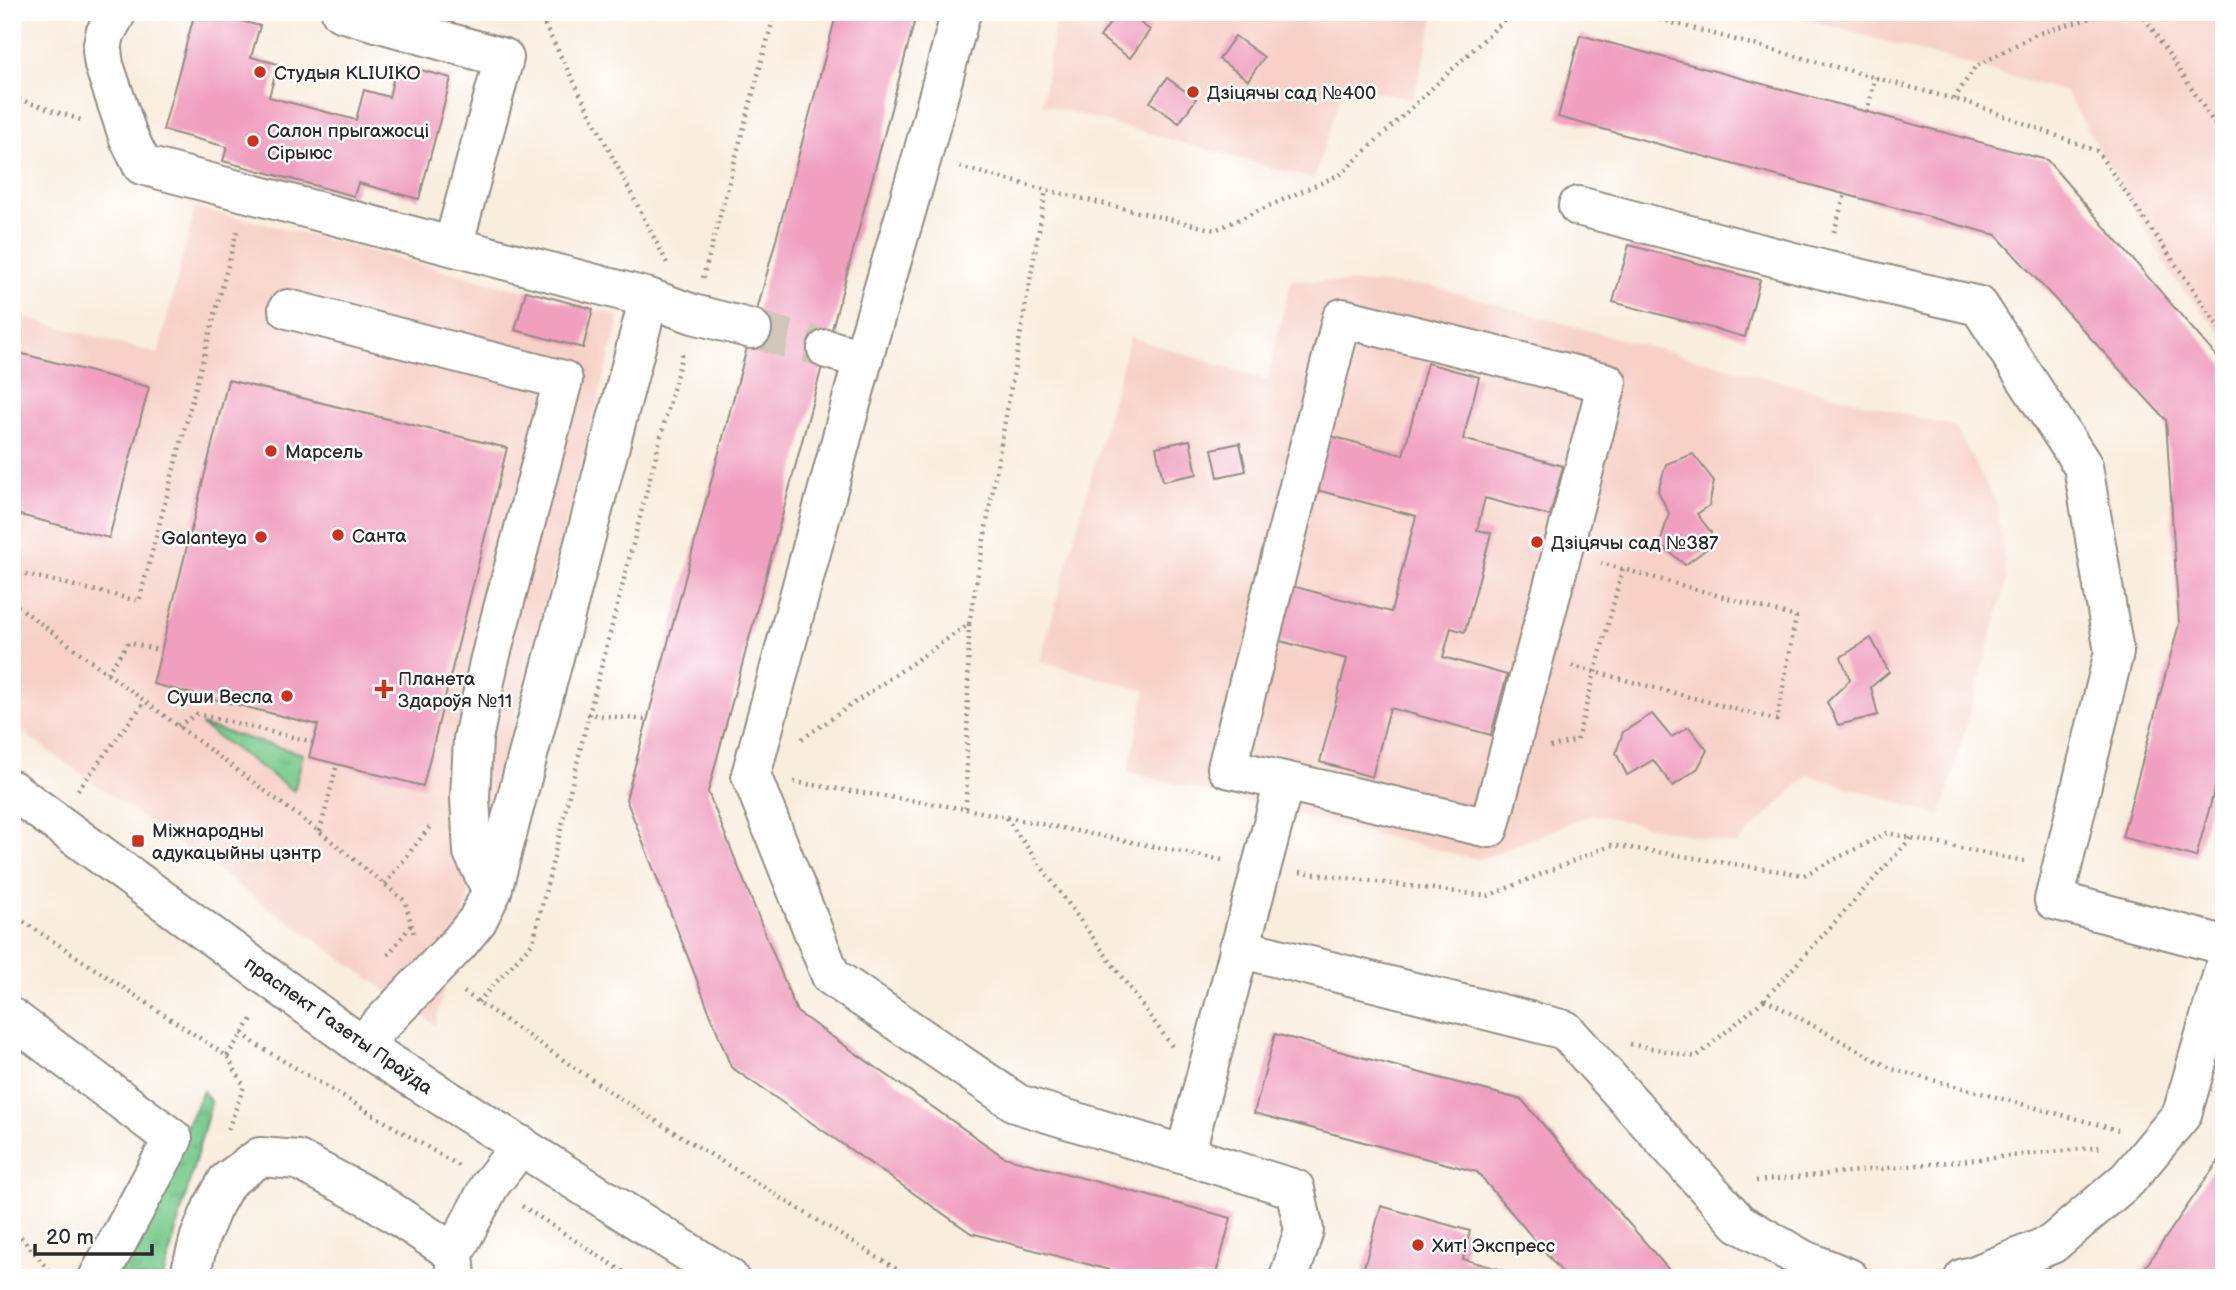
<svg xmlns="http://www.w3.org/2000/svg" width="2236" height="1290" font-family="'Balsamiq Sans',sans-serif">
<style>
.built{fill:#f7d1c8}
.grass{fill:url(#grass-tufts);stroke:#517a5c;stroke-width:2}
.building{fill:#f09fbf}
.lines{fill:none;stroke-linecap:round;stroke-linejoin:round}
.minor-tunnel{stroke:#d0c6ba;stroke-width:38;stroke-dasharray:38 19;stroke-linecap:butt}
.minor-casing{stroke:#928c84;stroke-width:42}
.path{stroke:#928c84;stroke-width:4.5;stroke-dasharray:2 5;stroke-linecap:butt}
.minor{stroke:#fff;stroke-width:38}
.poi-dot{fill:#c8321e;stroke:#fff;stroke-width:2.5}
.labels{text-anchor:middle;stroke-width:5;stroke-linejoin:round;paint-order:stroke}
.poi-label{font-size:19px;fill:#2b2b2b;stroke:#fff;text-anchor:start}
.street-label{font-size:19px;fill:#2b2b2b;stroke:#fff}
</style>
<defs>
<pattern id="grass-tufts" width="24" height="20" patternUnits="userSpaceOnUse" patternTransform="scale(1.75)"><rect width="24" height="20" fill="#77ca8c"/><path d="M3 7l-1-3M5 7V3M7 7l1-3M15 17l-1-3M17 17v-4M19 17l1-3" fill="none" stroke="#62a473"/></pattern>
</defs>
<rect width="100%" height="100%" fill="#fff"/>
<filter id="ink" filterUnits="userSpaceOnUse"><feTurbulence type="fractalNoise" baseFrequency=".0143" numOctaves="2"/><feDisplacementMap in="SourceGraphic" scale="14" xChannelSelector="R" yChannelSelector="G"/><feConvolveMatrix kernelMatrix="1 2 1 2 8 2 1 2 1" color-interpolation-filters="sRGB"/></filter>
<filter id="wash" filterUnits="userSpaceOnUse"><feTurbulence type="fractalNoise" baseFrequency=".00686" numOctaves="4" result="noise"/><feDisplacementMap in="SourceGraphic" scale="28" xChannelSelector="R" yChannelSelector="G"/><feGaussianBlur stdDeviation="1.57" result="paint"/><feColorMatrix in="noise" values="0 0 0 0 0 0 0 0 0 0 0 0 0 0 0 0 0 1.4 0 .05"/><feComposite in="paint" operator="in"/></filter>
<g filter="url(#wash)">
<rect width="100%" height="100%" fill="#f9edde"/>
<g class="built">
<path d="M1057,12H1436L1413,99L1344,85L1314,179L1042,104Z"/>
<path d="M1780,12H2224V337L2174,279L2066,92Z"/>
<path d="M195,208L266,224L620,316L435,1025L12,725V314L158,354Z"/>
<path d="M1291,280L1432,286L1605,335L1955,427L1997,504L2007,580L1941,816L1808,775L1736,845L1592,814L1479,860L1128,772L1146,691L1040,661L1130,337L1267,380Z"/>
</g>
<g class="grass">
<path d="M201,725L303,754L294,791Z"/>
<path d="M203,1091L211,1103L163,1278H115Z"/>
</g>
<g id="blocks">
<g class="building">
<path d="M195,12H207L260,26L251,57L278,64L269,97L356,120L364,90L389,97L397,64L451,78L419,199L358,183L354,196L223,161L227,147L163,130Z"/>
<path d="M837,12H917L708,792L797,1012L1004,1157L1231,1218L1215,1278H1139L971,1233L731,1067L626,799Z"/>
<path d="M1118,12H1125L1150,30L1130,58L1100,37Z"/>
<path d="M1580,35L2047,160L2224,365V755L2196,857L2122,837L2179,624L2166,420L1996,235L1558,117Z"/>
<path d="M1235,36L1264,57L1248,80L1219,59Z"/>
<path d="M1167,78L1196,99L1179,123L1150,102Z"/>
<path d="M1629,245L1760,280L1745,337L1613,302Z"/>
<path d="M526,291L593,309L583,348L515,330Z"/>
<path d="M12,351L149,387L109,538L12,513Z"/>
<path d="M1427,363L1479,377L1463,439L1563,466L1550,516L1485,498L1477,530L1491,533L1465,632L1451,628L1443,657L1507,675L1491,735L1390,708L1372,777L1320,762L1347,659L1273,639L1288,585L1391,612L1416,516L1313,489L1327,435L1403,455Z"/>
<path d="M228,380L507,448L423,786L309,757L318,725L153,684Z"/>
<path d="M1190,440L1197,474L1163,481L1156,447Z"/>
<path d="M1240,443L1246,471L1218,477L1212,449Z"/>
<path d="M1693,454L1714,481L1709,506L1697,514L1711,532L1709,547L1685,565L1660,544L1669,513L1658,491L1666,464Z"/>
<path d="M1871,638L1889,672L1871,687L1878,715L1838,725L1827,702L1850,680L1841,657Z"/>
<path d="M1652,714L1671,737L1689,727L1707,750L1698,768L1673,786L1653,760L1627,775L1616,753L1623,732Z"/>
<path d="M1275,1034L1522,1100L1676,1278H1567L1477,1172L1254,1113Z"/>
<path d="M2224,1154V1278H2138L2203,1183Z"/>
<path d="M1381,1206L1470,1231L1463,1259L1505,1271L1503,1278H1361Z"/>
</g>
</g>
</g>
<g filter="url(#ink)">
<use href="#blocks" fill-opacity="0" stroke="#928c84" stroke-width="2"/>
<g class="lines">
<path class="minor-tunnel" d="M752,329L827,349"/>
<defs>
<g id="minor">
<path d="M117,12L105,34L102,50L104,65L128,136L142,165L649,298L693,314L752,329"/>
<path d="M341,12L504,58L453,246"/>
<path d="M961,12L922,157L863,359L751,775L831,976L1018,1104L1295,1189L1304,1230L1289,1278"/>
<path d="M1578,206L1824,270L1979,306L2083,466L2114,652L2054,900L2224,945"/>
<path d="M288,309L563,380L489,662L473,739L470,798L473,852L492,891"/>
<path d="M1342,318L1607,383L1489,828L1227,768Z"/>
<path d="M827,349L863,359"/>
<path d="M12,790L361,1045L729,1278"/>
<path d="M1239,948L1565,1030L1739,1223L1802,1259L1849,1278"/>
<path d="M12,1018L173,1139L98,1278"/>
<path d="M361,1045L459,943L477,921L492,891L649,298"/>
<path d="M1185,1155L1284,782"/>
<path d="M456,1277L454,1253L490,1185L521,1145"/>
<path d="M189,1278L200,1237L212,1208L227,1181L260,1157L298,1160L372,1199L454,1253"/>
<path d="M1964,1278L1973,1276L2052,1244L2128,1179L2182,1114L2224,969"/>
</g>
</defs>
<use href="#minor" class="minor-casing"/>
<g class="path">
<path d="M538,12L667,263"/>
<path d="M1633,12L1976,105L2097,151L2224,334"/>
<path d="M2141,12L2224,138"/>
<path d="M12,97L81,120"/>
<path d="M1954,99L1975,67L2036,34L2112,12"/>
<path d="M1867,112L1875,77"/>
<path d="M960,167L1046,190L1215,230L1341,174L1513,12"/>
<path d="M1834,232L1845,194"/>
<path d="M703,278L775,12"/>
<path d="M12,571L139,601L237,231"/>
<path d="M12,602L320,832L405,901L414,934"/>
<path d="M1572,666L1777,720L1796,617L1601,563"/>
<path d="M107,673L129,642L161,651"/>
<path d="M587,714L647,720"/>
<path d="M178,726L197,714L313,742"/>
<path d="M802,739L969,624L1046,190"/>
<path d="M1550,747L1577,740L1623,568"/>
<path d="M794,782L966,809L969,624"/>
<path d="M78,790L145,701"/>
<path d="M966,809L1222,860"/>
<path d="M1006,818L1174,1049"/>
<path d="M320,831L337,764"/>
<path d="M1911,838L1765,999L1892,1069L2118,1130"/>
<path d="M1300,872L1488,896L1612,845L1804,875L1887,833L2024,861"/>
<path d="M385,884L432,824"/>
<path d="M12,914L227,1056L244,1086L228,1130"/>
<path d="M388,955L412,924"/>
<path d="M464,992L619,1098L911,1278"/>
<path d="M478,1002L533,942L589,714L683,351"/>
<path d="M242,1033L257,1045L459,1166"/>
<path d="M1630,1044L1696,1057L1765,999"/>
<path d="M227,1056L254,1016"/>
<path d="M1756,1181L2102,1147"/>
<path d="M522,1206L633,1278"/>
<path d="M12,1226L55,1278"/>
</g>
<use href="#minor" class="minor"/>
</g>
</g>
<g class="poi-dot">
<circle cx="260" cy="72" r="7"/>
<circle cx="1193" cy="92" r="7"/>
<circle cx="253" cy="141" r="7"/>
<circle cx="271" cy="451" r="7"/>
<circle cx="338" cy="535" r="7"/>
<circle cx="261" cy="537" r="7"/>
<circle cx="1537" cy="542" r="7"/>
<path d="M380.5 678.5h7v7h7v7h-7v7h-7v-7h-7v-7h7z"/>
<circle cx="287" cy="696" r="7"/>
<rect x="131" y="834" width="14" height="14" rx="3.5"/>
<circle cx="1418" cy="1245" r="7"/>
</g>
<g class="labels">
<g class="poi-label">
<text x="274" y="79">Студыя KLIUIKO</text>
<text x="1207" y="99">Дзіцячы сад №400</text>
<text x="267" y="137">Салон прыгажосці<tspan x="267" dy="22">Сірыюс</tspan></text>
<text x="285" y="458">Марсель</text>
<text x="352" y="542">Санта</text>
<text x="247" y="544" text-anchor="end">Galanteya</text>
<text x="1551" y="549">Дзіцячы сад №387</text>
<text x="398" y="685">Планета<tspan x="398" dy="22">Здароўя №11</tspan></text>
<text x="273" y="703" text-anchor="end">Суши Весла</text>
<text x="152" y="837">Міжнародны<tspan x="152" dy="22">адукацыйны цэнтр</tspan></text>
<text x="1432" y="1252">Хит! Экспресс</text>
</g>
<g class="street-label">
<text transform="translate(339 1025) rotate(35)" y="7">праспект Газеты Праўда</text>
</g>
</g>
<rect width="2236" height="1290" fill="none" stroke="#fff" stroke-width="42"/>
<path d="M35 1244v10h117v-10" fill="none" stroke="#2b2b2b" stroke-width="3.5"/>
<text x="46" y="1244" font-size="21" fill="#2b2b2b" stroke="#ffffff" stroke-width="5" paint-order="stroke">20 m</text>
</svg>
